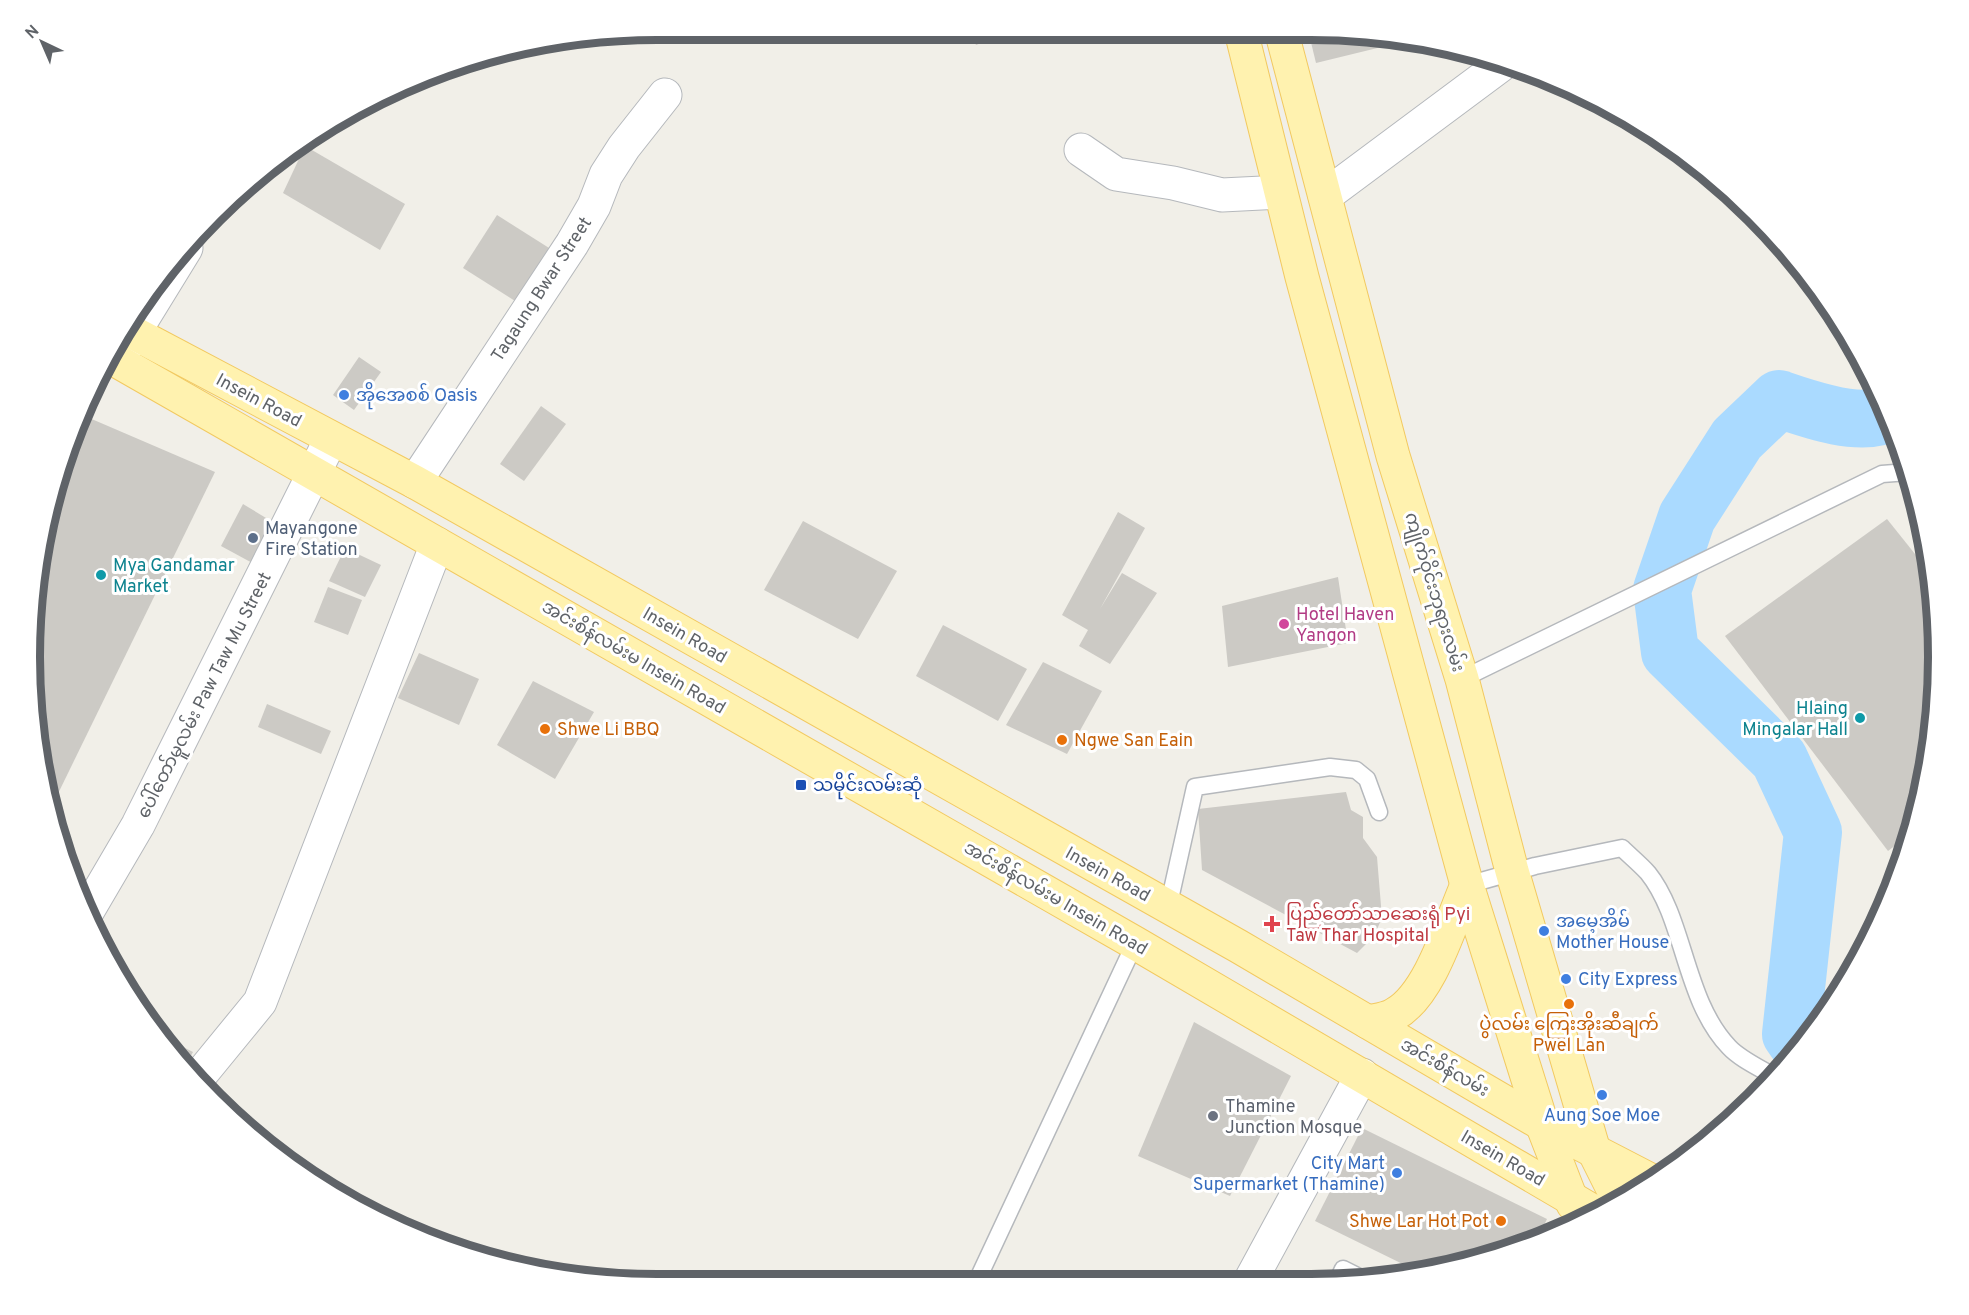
<svg xmlns="http://www.w3.org/2000/svg" width="1969" height="1315" font-family="Overpass,'Noto Sans Myanmar',sans-serif">
<style>
.lines{fill:none;stroke-linecap:round;stroke-linejoin:round}
.river{stroke:#aadaff;stroke-width:58}
.building{fill:#cccac5}
.service-casing{stroke:#b5b8bc;stroke-width:19}
.minor-casing{stroke:#b5b8bc;stroke-width:35}
.primary-casing{stroke:#f2c960;stroke-width:35}
.service{stroke:#fff;stroke-width:16}
.minor{stroke:#fff;stroke-width:33}
.primary{stroke:#fff2af;stroke-width:33}
.shop-dot{fill:#3f7fe0;stroke:#fff;stroke-width:2}
.service-dot{fill:#5c6f8a;stroke:#fff;stroke-width:2}
.culture-dot{fill:#0f9aa8;stroke:#fff;stroke-width:2}
.hotel-dot{fill:#d1479c;stroke:#fff;stroke-width:2}
.food-dot{fill:#e8710a;stroke:#fff;stroke-width:2}
.transit-dot{fill:#1a4fb4;stroke:#fff;stroke-width:2}
.health-dot{fill:#e0444e;stroke:#fff;stroke-width:2}
.worship-dot{fill:#6b7280;stroke:#fff;stroke-width:2}
.labels{text-anchor:middle;stroke-width:6;stroke-linejoin:round;paint-order:stroke}
.street-label{font-size:18px;fill:#5f6368;stroke:#fff}
.shop-label{font-size:18px;fill:#366cbe;stroke:#fff;text-anchor:start}
.service-label{font-size:18px;fill:#4e5e75;stroke:#fff;text-anchor:start}
.culture-label{font-size:18px;fill:#0d838f;stroke:#fff;text-anchor:start}
.hotel-label{font-size:18px;fill:#b23c85;stroke:#fff;text-anchor:start}
.food-label{font-size:18px;fill:#c56008;stroke:#fff;text-anchor:start}
.transit-label{font-size:18px;fill:#164399;stroke:#fff;text-anchor:start}
.health-label{font-size:18px;fill:#be3a42;stroke:#fff;text-anchor:start}
.worship-label{font-size:18px;fill:#5b616d;stroke:#fff;text-anchor:start}
.rim{fill:none;stroke:#5f6368;stroke-width:8}
</style>
<rect width="100%" height="100%" fill="#f1efe8"/>
<g class="lines">
<path class="river" d="M1800,1047L1791,1034L1813,832L1779,759L1670,652L1662,590L1687,517L1737,439L1779,399C1808,409 1861,428 1889,413"/>
</g>
<g class="building">
<path d="M1308,30L1402,39V42L1316,63Z"/>
<path d="M1009,32L976,45L971,33Z"/>
<path d="M305,146L405,204L380,250L283,193Z"/>
<path d="M497,215L557,253L523,306L463,268Z"/>
<path d="M359,357L381,372L354,410L333,395Z"/>
<path d="M541,406L566,424L524,481L500,464Z"/>
<path d="M80,414L215,472L50,810L42,780L31,616L42,535Z"/>
<path d="M243,504L286,530L265,570L221,546Z"/>
<path d="M1118,512L1145,528L1100,609L1122,573L1157,593L1110,664L1079,646L1088,630L1062,615Z"/>
<path d="M1887,519L1931,574L1939,657L1927,780L1910,834L1888,851L1725,636Z"/>
<path d="M803,521L897,571L858,639L764,590Z"/>
<path d="M345,548L381,565L365,597L329,581Z"/>
<path d="M1338,577L1348,643L1228,667L1222,606Z"/>
<path d="M328,587L362,600L348,635L314,622Z"/>
<path d="M943,625L1027,669L998,721L916,676Z"/>
<path d="M419,653L479,679L459,725L398,698Z"/>
<path d="M1043,662L1102,691L1067,754L1006,725Z"/>
<path d="M533,681L594,712L555,779L497,745Z"/>
<path d="M267,704L331,731L321,754L258,727Z"/>
<path d="M1346,792L1351,810L1363,817V838L1377,857L1382,918L1374,936L1357,953L1202,870L1198,809Z"/>
<path d="M1194,1022L1291,1076L1230,1196L1138,1156Z"/>
<path d="M165,1038L193,1052L186,1065Z"/>
<path d="M1362,1128L1547,1219L1536,1242L1423,1274L1315,1221Z"/>
</g>
<g class="lines">
<defs>
<g id="service">
<path d="M1462,679L1882,474L1908,472"/>
<path d="M1467,885L1535,866L1622,848C1630,856 1640,864 1648,873C1685,919 1684,1000 1729,1047C1740,1059 1760,1068 1775,1077"/>
<path d="M1168,908L1195,787L1330,767L1356,770L1367,779L1379,812"/>
<path d="M1337,1282L1343,1269L1365,1280"/>
<path d="M975,1285L1135,943"/>
</g>
<g id="minor">
<path d="M1081,150L1116,174L1173,183L1222,195L1280,192"/>
<path d="M1325,196L1501,65"/>
<path d="M119,357L186,248"/>
<path d="M415,482L572,244L594,206L606,175L624,147L665,95"/>
<path d="M87,912L138,825L331,439"/>
<path d="M197,1079L260,1002L437,544"/>
<path d="M1248,1285L1362,1075"/>
</g>
<g id="primary">
<path d="M1281,30L1393,456L1462,679L1512,871L1594,1151L1619,1201"/>
<path d="M1241,31L1302,277L1467,885L1542,1124L1573,1204"/>
<path d="M128,330L415,482L1238,946L1542,1124L1654,1182"/>
<path d="M112,358L1135,943L1596,1213"/>
<path d="M1368,1022C1377,1020 1388,1019 1395,1014C1431,994 1451,921 1467,885"/>
</g>
</defs>
<use href="#service" class="service-casing"/>
<use href="#minor" class="minor-casing"/>
<use href="#primary" class="primary-casing"/>
<use href="#service" class="service"/>
<use href="#minor" class="minor"/>
<use href="#primary" class="primary"/>
</g>
<g class="shop-dot">
<circle cx="344" cy="395" r="6"/>
<circle cx="1544" cy="931" r="6"/>
<circle cx="1566" cy="979" r="6"/>
<circle cx="1602" cy="1095" r="6"/>
<circle cx="1397" cy="1173" r="6"/>
</g>
<circle class="service-dot" cx="253" cy="538" r="6"/>
<g class="culture-dot">
<circle cx="101" cy="575" r="6"/>
<circle cx="1860" cy="718" r="6"/>
</g>
<circle class="hotel-dot" cx="1284" cy="624" r="6"/>
<g class="food-dot">
<circle cx="545" cy="729" r="6"/>
<circle cx="1062" cy="740" r="6"/>
<circle cx="1569" cy="1004" r="6"/>
<circle cx="1501" cy="1221" r="6"/>
</g>
<rect class="transit-dot" x="795" y="779" width="12" height="12" rx="3"/>
<path class="health-dot" d="M1269 915h6v6h6v6h-6v6h-6v-6h-6v-6h6z"/>
<circle class="worship-dot" cx="1213" cy="1116" r="6"/>
<g class="labels">
<g class="street-label">
<text transform="translate(541 289) rotate(-57)" y="6">Tagaung Bwar Street</text>
<text transform="translate(259 400) rotate(28)" y="6">Insein Road</text>
<text transform="translate(1435 592) rotate(73)" y="6">ကျိုက်ဝိုင်းဘုရားလမ်း</text>
<text transform="translate(685 635) rotate(30)" y="6">Insein Road</text>
<text transform="translate(634 657) rotate(30)" y="6">အင်းစိန်လမ်းမ Insein Road</text>
<text transform="translate(204 695) rotate(-63)" y="6">ပေါ်တော်မူလမ်း Paw Taw Mu Street</text>
<text transform="translate(1108 874) rotate(29)" y="6">Insein Road</text>
<text transform="translate(1056 898) rotate(30)" y="6">အင်းစိန်လမ်းမ Insein Road</text>
<text transform="translate(1445 1067) rotate(30)" y="6">အင်းစိန်လမ်း</text>
<text transform="translate(1503 1158) rotate(30)" y="6">Insein Road</text>
</g>
<g class="shop-label">
<text x="356" y="401">အိုအေစစ် Oasis</text>
<text x="1556" y="927">အမေ့အိမ်<tspan x="1556" dy="21">Mother House</tspan></text>
<text x="1578" y="985">City Express</text>
<text x="1602" y="1121" text-anchor="middle">Aung Soe Moe</text>
<text x="1385" y="1169" text-anchor="end">City Mart<tspan x="1385" dy="21">Supermarket (Thamine)</tspan></text>
</g>
<g class="service-label">
<text x="265" y="534">Mayangone<tspan x="265" dy="21">Fire Station</tspan></text>
</g>
<g class="culture-label">
<text x="113" y="571">Mya Gandamar<tspan x="113" dy="21">Market</tspan></text>
<text x="1848" y="714" text-anchor="end">Hlaing<tspan x="1848" dy="21">Mingalar Hall</tspan></text>
</g>
<g class="hotel-label">
<text x="1296" y="620">Hotel Haven<tspan x="1296" dy="21">Yangon</tspan></text>
</g>
<g class="food-label">
<text x="557" y="735">Shwe Li BBQ</text>
<text x="1074" y="746">Ngwe San Eain</text>
<text x="1569" y="1030" text-anchor="middle">ပွဲလမ်း ကြေးအိုးဆီချက်<tspan x="1569" dy="21">Pwel Lan</tspan></text>
<text x="1489" y="1227" text-anchor="end">Shwe Lar Hot Pot</text>
</g>
<g class="transit-label">
<text x="813" y="791">သမိုင်းလမ်းဆုံ</text>
</g>
<g class="health-label">
<text x="1286" y="920">ပြည်တော်သာဆေးရုံ Pyi<tspan x="1286" dy="21">Taw Thar Hospital</tspan></text>
</g>
<g class="worship-label">
<text x="1225" y="1112">Thamine<tspan x="1225" dy="21">Junction Mosque</tspan></text>
</g>
</g>
<path d="M0 0H1969V1315H0ZM657 40H1311A617 617 0 0 1 1928 657V657A617 617 0 0 1 1311 1274H657A617 617 0 0 1 40 657V657A617 617 0 0 1 657 40Z" fill="#fff" fill-rule="evenodd"/>
<path class="rim" d="M657 40H1311A617 617 0 0 1 1928 657V657A617 617 0 0 1 1311 1274H657A617 617 0 0 1 40 657V657A617 617 0 0 1 657 40Z"/>
<g transform="translate(42 42) rotate(316)" stroke="#ffffff" stroke-width="4.5" paint-order="stroke">
<path d="M0-4.5L10 22L0 15L-10 22Z" fill="#5f6368"/>
<text y="-9" font-size="16" font-weight="bold" text-anchor="middle" fill="#5f6368">N</text>
</g>
</svg>
